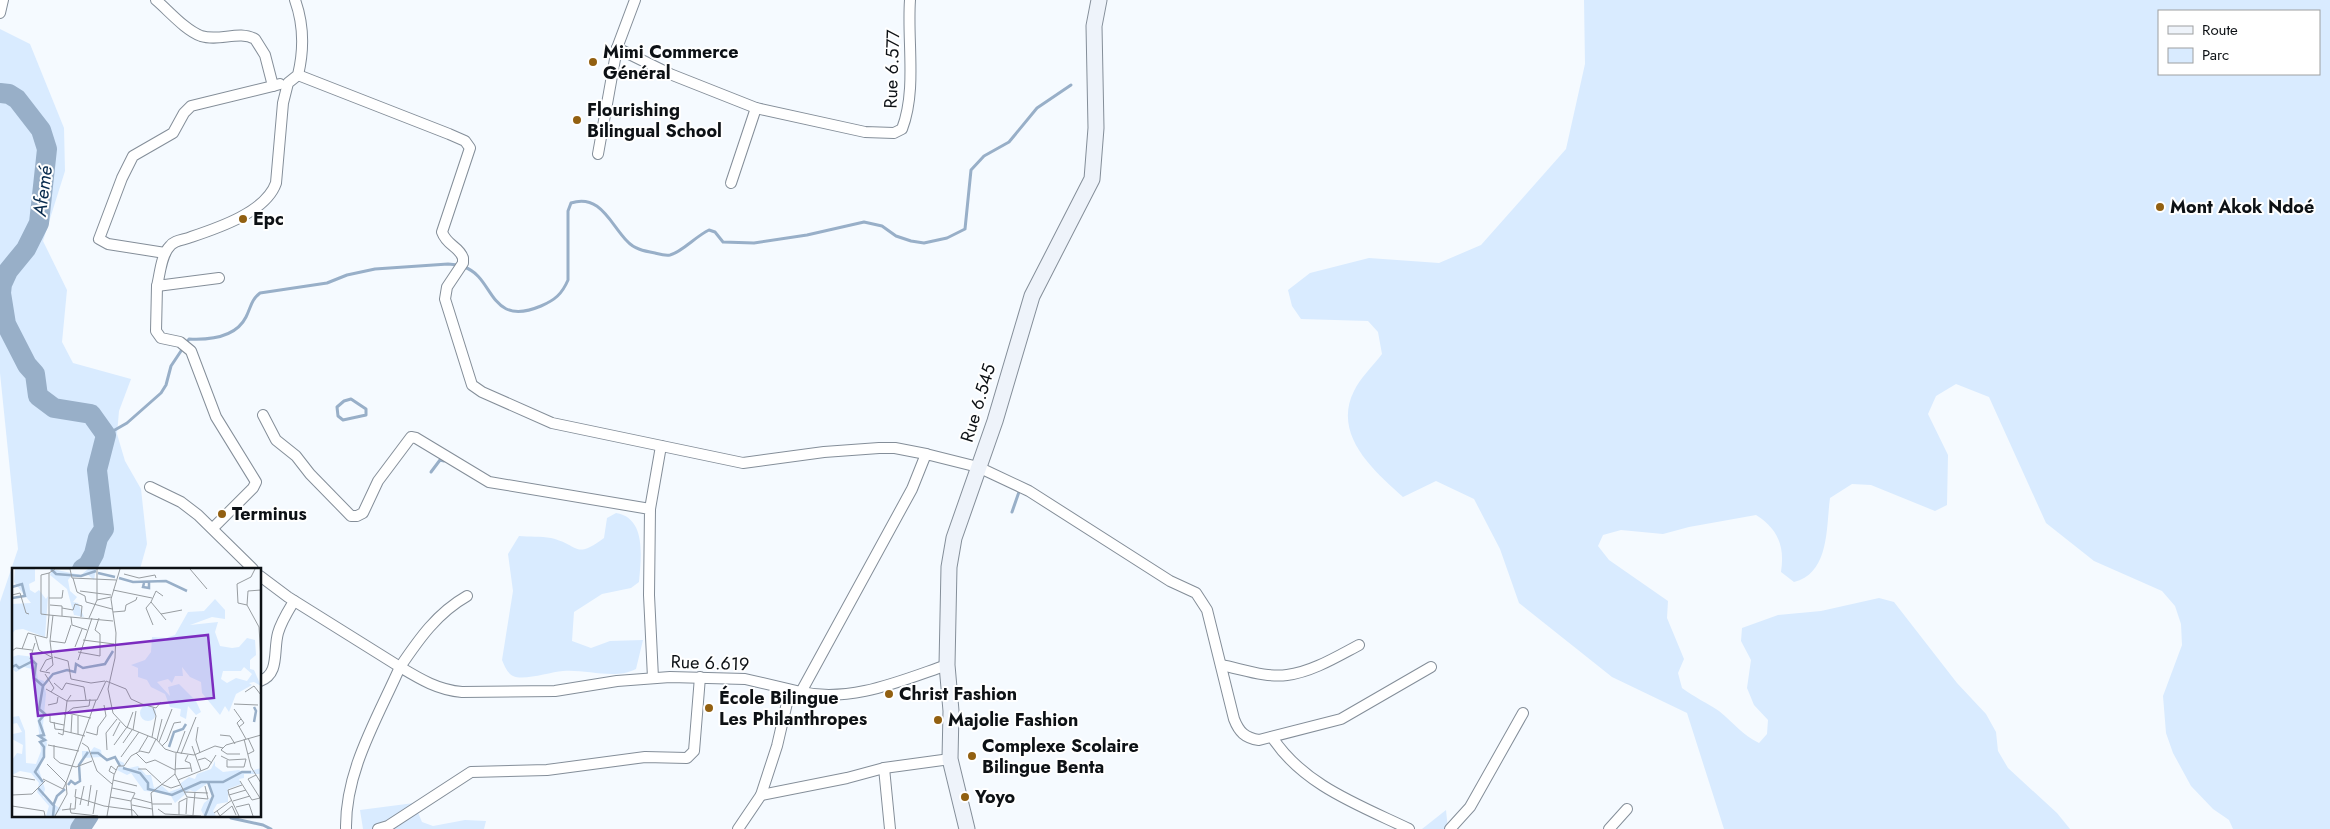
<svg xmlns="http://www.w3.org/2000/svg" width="2330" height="829" font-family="Jost,sans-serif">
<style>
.green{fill:#d9ebff;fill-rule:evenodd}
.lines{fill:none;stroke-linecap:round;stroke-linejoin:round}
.stream{stroke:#98afc8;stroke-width:3}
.river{stroke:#98afc8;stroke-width:20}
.street-casing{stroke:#848e99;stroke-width:12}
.secondary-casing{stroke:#848e99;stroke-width:17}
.street{stroke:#fff;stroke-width:10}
.secondary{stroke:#eef3fa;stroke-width:15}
.poi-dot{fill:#926011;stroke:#fff;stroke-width:2}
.labels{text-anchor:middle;stroke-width:4;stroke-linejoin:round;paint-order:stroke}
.poi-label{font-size:18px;font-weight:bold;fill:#0d1115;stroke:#fff;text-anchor:start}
.street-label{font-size:18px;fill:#0d1115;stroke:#fff}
.water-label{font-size:19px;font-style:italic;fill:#072a4d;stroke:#fff}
.inset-river{fill:none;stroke:#98afc8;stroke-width:2.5}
.inset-road{fill:none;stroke:#989da1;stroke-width:1}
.view{fill:#7b2cbf;fill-opacity:0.15;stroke:#7b2cbf;stroke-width:2.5}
.inset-edge{fill:none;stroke:#0d1115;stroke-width:2.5}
</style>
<rect width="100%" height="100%" fill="#f5faff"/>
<g class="green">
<path d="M1584,0H2330V829H2233L2229,820L2213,809L2191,786L2173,753L2166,733L2163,696L2182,645L2181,624L2175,606L2162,591L2094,561L2046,523L1989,397L1956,384L1936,396L1928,414L1948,455L1947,505L1935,511L1871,485L1852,484L1830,498C1826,527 1830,573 1794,582L1781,572C1785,546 1778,529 1756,515L1689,527L1663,534L1621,530L1603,535L1598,546L1609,560L1668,601L1667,618L1684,659L1678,673L1682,688C1694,697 1707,703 1719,711C1734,723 1742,735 1759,743L1767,734L1768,720L1754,705L1747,688L1751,660L1741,641L1742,628L1778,615L1821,611L1879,598L1894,602L1957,683L1986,714L1996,732L1998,751L2008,768L2057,813L2070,829H1724L1687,713L1612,677L1519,603L1500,549L1474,499L1436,481L1403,497C1374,471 1332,435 1354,391C1360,378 1373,366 1382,354L1378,332L1368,321L1301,319L1292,306L1288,290L1310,273L1369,258L1439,263L1481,245L1566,149L1585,64ZM2159,11H2319V74H2159Z"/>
<path d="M0,29L30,44L64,128L65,171L43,241L67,290L62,342L73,363L131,379L119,411L117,434L125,461L141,489L147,544L140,569H14V815H97L87,829H0V602L18,549L0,373Z"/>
<path d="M616,513C647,518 641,558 639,582L631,588L602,594L574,612L572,641L591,648L610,641L643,640L636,669C615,680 586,669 563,671C550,672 524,681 513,676C507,673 504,665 502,660L513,591L508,554L519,536C529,537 541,536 551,538C580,545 574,560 604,538L607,518Z"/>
<path d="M414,803L422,822L433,826L465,820L486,821L484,829H363L360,810Z"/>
<path d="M1446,810L1448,829H1422Z"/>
</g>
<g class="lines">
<g class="stream">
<path d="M464,267C495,277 488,328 541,306C555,300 562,294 568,280V211L571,203C600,193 611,225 627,241C634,249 644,251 655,253C659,254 665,256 670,255C682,252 696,236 709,230L715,232L723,242L754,243L807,235L864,222L882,226L896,236L911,241L924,243L947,238L965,229L971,170L984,156L1009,142L1037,108L1071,85"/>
<path d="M351,399L366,409V415L343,420L338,416L337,407L344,401Z"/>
<path d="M106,435L127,423L161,393L166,385L171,366L189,339C210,340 236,337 246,317C251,307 251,300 260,293L327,283L347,275L375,269L448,264L458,265"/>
<path d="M431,472L440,460L444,461"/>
<path d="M1012,512L1020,489"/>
<path d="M231,818L263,825L271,829"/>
</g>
<g class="river">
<path d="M0,93L9,94L17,99L41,130L47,149L39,223L26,249L8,271L2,284L1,293L6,324L27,365L35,374L38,396L54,408L91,414L106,435L97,470L104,529L98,538L94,554L88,565L82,569"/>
<path d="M80,829L89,815"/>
</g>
<defs>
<g id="street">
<path d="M156,0C169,11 185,30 201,36C219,42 239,30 255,39L265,55L273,86L280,84"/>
<path d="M0,13L3,0"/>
<path d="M617,48L670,74L756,108L865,132L894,133L902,129C917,90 907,41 910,0"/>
<path d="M298,75L449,134L465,141L470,148L442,232C447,246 459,246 463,258V263L447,287L445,299L472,385L482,392L552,423L743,463L824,452L879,448H895L926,454"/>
<path d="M598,154L617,48L635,0"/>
<path d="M731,183L756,108"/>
<path d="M165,253L108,244L99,239L122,178L133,156L173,133L184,113L191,106L273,86"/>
<path d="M219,278L157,286C160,274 161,255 170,246C174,240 184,240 191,237C218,228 266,212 276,183L283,103L288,83L298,75C304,50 304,25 295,0"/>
<path d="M157,286L156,331L161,338L180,342L191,351L216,417L256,482L253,488L213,528"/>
<path d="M263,415L276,440L296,456L310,474L351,516H357L363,513L378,481L411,437L416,438L489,482L650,509L649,595L653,678"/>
<path d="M150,487L181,502L198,515L253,569"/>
<path d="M650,509L661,446"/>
<path d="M260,576L288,597L400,667C377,719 345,771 346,829"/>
<path d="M467,596C437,613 419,639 400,667C420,679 438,690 462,692L555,691L617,681L670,677L745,679L801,692L912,489L926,454L978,467L1029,491L1170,581L1196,593L1207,610L1234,719C1239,732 1245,738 1259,740L1341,719L1431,667"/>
<path d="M1221,665C1242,669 1266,678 1287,675C1312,672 1338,656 1359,645"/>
<path d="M260,681C280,674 273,651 278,633C281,622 288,611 294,601"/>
<path d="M801,692C851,703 900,681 947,665"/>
<path d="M1272,737C1303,785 1359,805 1409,829"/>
<path d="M884,768L890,829"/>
<path d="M761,795L847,778L884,768L950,759"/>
<path d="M378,829L388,826L471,772L547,770L645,757L687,758L694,751L700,677"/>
<path d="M738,829L761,795L777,746L790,690"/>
<path d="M1450,829L1470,807L1523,713"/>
<path d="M1609,829L1627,809"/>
</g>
<path id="secondary" d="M967,829L950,759L951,711L947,665L949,567L954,538L995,421L1032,296L1092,179L1096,128L1094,26L1099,0"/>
</defs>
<use href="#street" class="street-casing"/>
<use href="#secondary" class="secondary-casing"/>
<use href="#street" class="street"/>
<use href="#secondary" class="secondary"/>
</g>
<g class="poi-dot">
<circle cx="593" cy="62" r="5"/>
<circle cx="577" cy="120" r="5"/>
<circle cx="2160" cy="207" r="5"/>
<circle cx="243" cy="219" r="5"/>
<circle cx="222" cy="514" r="5"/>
<circle cx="889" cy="694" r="5"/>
<circle cx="709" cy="708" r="5"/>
<circle cx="938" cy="720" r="5"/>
<circle cx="972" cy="756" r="5"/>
<circle cx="965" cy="797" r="5"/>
</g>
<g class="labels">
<g class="poi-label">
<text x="603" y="58">Mimi Commerce<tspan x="603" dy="21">Général</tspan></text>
<text x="587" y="116">Flourishing<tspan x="587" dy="21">Bilingual School</tspan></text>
<text x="2170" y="213">Mont Akok Ndoé</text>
<text x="253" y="225">Epc</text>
<text x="232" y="520">Terminus</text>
<text x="899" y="700">Christ Fashion</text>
<text x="719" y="704">École Bilingue<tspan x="719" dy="21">Les Philanthropes</tspan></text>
<text x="948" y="726">Majolie Fashion</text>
<text x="982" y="752">Complexe Scolaire<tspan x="982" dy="21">Bilingue Benta</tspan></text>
<text x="975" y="803">Yoyo</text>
</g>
<g class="street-label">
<text transform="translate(892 69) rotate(-88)" y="6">Rue 6.577</text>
<text transform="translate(978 403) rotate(-73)" y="6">Rue 6.545</text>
<text transform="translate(710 663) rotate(2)" y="6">Rue 6.619</text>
</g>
<g class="water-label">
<text transform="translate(42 191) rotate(-83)" y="7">Afemé</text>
</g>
</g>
<g transform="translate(12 568)">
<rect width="249" height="249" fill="#f5faff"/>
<path d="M3,1H23V13L17,16L18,22L23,25L27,22L34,31L36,28L33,69L11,61L3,62L0,66V36L19,35L2,14ZM40,1L69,7L76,1H84L82,12L74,5L69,8L61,6L56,12L58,23L65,29L61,34L66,35L72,49L62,47L55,21L38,7ZM203,31L213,42V51L200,49L178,57L206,54L203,64L208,78L220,80L227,79L235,70L243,72L244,87L238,92V101L242,102L249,118L242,114L237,115L240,117L224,126L217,144L213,138L208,147L190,125L189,114L178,109L170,99L171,108H163L160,115L156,111L145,114L158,128L156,119L167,116L184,133L189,144L184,147L176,138L174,151L168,148L169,141L158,139L153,126L139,119L135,112L126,109V100L119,97L133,92L139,84L140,69L154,70L163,67L176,44L192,43ZM232,99L240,106L235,113L224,110L215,115L209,111L211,103H229ZM6,87L22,89L26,111L32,113L34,126L31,157L35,176L27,202L33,221L31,229L49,241L43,248H34L37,238L25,224L27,215L19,205L8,203L0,207V192L5,185L10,186L11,177L0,171L1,166L10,164L5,155L0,156V149L7,148L13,163L14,195L24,196L29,183L20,101L12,99L4,104L0,101V89ZM128 145a8 8 0 1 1 16 0a8 8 0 1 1-16 0ZM82,179L89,182L90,189L70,190V183H79ZM104,191L112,195L113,201L126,198L134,207H139L142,220L149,217L157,224L168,220L169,215L177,209L183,211L185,206L199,201L203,193V198L211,204L227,202L231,205L249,200V206H232V210L227,211L229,216L216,221V234L205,236L201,243L204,248H192L189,242L192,235L202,227L196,215L183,224L178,222L163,235L159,228L150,224L132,223L119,205L115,207L105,202L108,196Z" fill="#d9ebff" fill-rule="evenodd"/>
<path class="inset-river" d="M39,1L44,6L69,8L84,3M86,5L103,9M107,10L121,14L154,13L175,23M132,15L131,19L137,20V14M0,19L10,16L13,28L0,30M0,99L4,97L7,100L21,93L24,96L22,110L31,118L27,141L33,146L27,153L32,167L27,168L33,172L28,174L32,179V189L23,204L31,214M31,118L41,106L55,102L63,104L64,96L71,100L93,96L101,83M242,154L244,143L242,139M157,179L162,164L171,161L174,156M79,185H86L95,192L103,189L108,198M111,200L128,205L136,215V221L160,227L189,214H211L230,204H239M56,217L59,213L63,216L68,213L67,197L76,184M26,220L42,238L41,248M41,238L45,228L53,221M193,248L201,228L196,214"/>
<path class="inset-road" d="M58,1H43L37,5V47L101,53M58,1L60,10L104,12M108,1L99,31L104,65L103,90L96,121L101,145L114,159L144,171L153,181L162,184L182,187L203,178L211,180M178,1L195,21M112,6L127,10L143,7L144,10M61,10L65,24L73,28L74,34L100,41M101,22L140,30M249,22L236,23L235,37L247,59L249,92M68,23L99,27M0,27L8,25L14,45L17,46M151,28L144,23L139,34L154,52M37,30H50L51,22M85,32V1M139,34L134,40L141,57M38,37L50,38V48M235,37L226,35L225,16L239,9L243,1M50,40L61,42L63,36L70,38L69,49M101,44L113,43L114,37L124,32L125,29M149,46L170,42M59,49L60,57L75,62M77,50L85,32L99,29M23,68L27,82L41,90M71,72L102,76M38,73L53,75L59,57M63,79L70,61M10,81L16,65L35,70L37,47L29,46V7L37,5M0,83L4,80L20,82M66,84L88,88V66L83,62L87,50M42,89L56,93L59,111L79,115L93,113M18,91L23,75M66,92L80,50M34,103L41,97L38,73L41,47M38,105L28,103L34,92L40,90M33,106L42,120L39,124M42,115L50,122L54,115L72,119L74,132M34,121L55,133L51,167L46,165M233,124L242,118L249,127M59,127L55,133L85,132L94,113L114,121L119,131L130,136L144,140L149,134M222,136L246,137M36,137L45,135L46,129M222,141L232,155L227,159M55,145L79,150M52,147L61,140L77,138L78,131M38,148V154L52,157M229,151L225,155L234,171M42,154L43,161L52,162M186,159L184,172L188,185M115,160L121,144M121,162L124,143M52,163L73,168M74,164L85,167L86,159L94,148L92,137M59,165L60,147M66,166V148M208,167L218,168L223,176M101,168L108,154M140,169L144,148L141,140M236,170L242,183L236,186M232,171L239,199L249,215M145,172L150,151M147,174L160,141M70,175L76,179L85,203L100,216M111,175L120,162M36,177L67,183M42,177V190L48,195L64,199L80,193M102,177L115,159M150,178L155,173L162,155L169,154M180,178L189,203M95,182L94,165L105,151M127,183L136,168M124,185L134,195L143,192L163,202M164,185L163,206L175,229L196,231L193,218M165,185L173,163M169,186L184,149M228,186H215L209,182L214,177L249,167M176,187L173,193L178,195L180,204M209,188L217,192L234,191M109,189L127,164M186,192L193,190L200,195M215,192V199H232L234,191M126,201H134L149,215M163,201L179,200M102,206L97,203L99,198L104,202M244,207L236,211L248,230M0,208L23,212M31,211L51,221L54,215L35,196M101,212L125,218M166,212L196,200L204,187M228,213L240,232L248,230M149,216L159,220L168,217M100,220L123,225L119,233M64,221L63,229L92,238L121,242L126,248M172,224L196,225M0,227L20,226L33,213M217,227L216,222L230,217M98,229L119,233L120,248M121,230L140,235M221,233L238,228M59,235L58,241H63L64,229M140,236H160M68,237L72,218M120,237L140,241M0,238L32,243L33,248M76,238L79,217M224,239L237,236L241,248M146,241L153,246L189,248M50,242L58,241L59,245L86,248M205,243L208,248L220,238L224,247M202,245L220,232M81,246L85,222M167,247V234L175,230L174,246M181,247L183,224M43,248L55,226L54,215L84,132M95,248L102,207L106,198H112L119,188L128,183L137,185L144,171M141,248L139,225L163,206M227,248L217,227L234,222"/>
<path class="view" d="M196,67L202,130L26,148L19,86Z"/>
<rect width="249" height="249" class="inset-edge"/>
</g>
<rect x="2158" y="10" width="162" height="65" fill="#ffffff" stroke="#9ea0a1"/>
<rect x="2168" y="26" width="25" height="8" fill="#eef3fa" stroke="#9ea0a1"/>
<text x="2202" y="35" font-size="15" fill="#0d1115">Route</text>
<rect x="2168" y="48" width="25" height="15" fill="#d9ebff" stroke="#9ea0a1"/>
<text x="2202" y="60" font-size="15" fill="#0d1115">Parc</text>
</svg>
